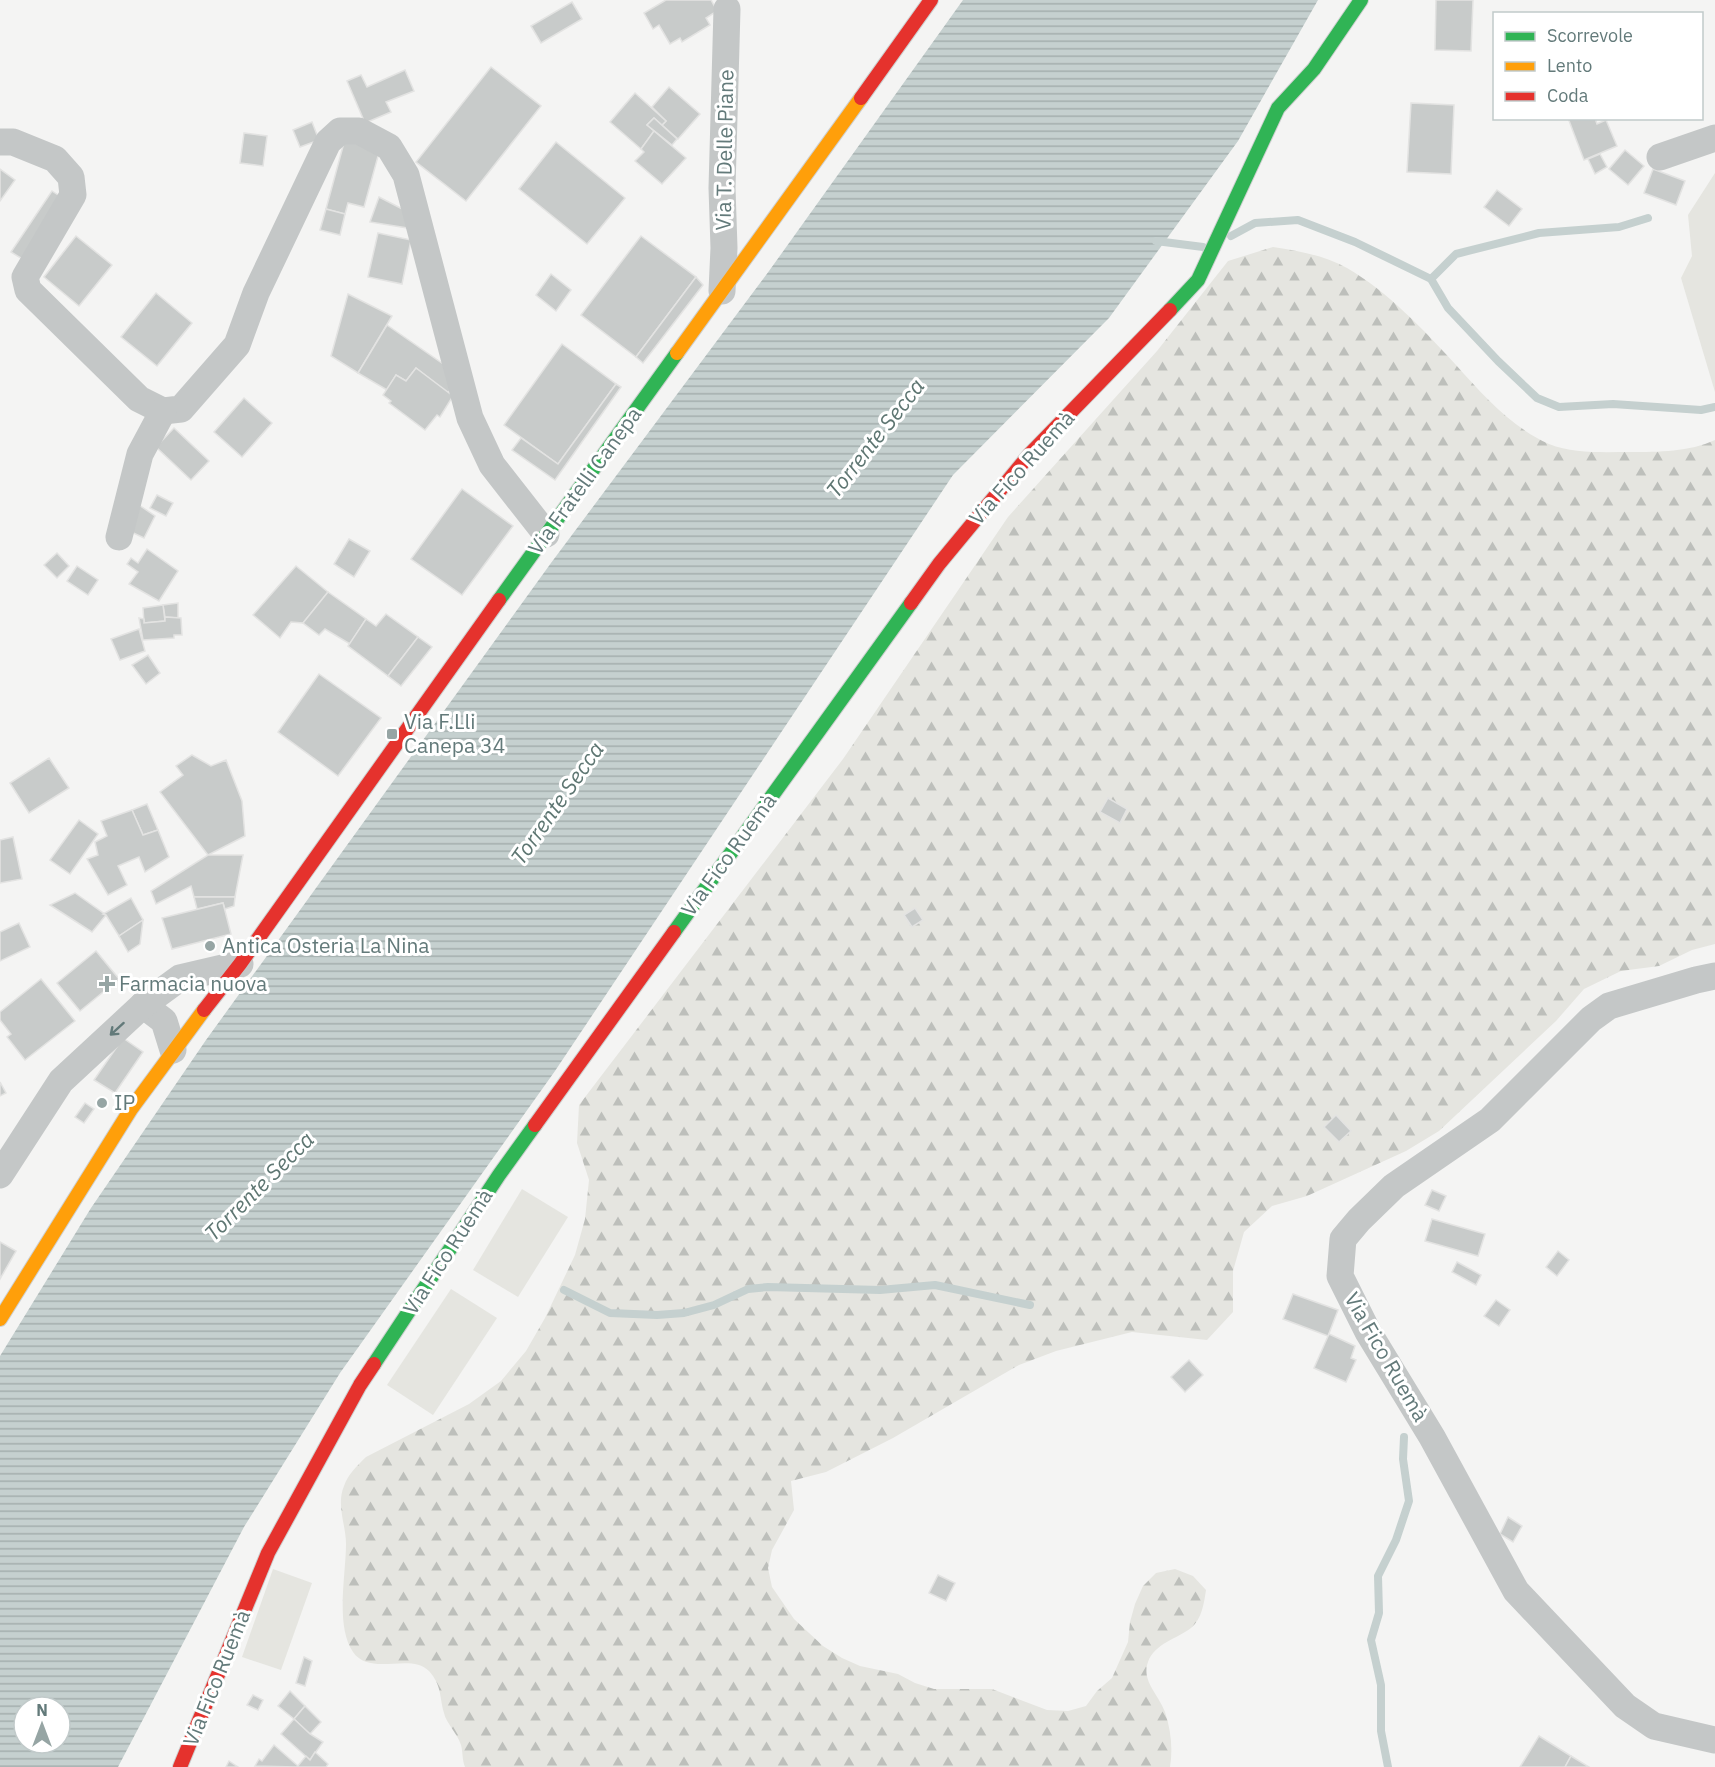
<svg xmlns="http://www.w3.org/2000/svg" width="1715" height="1767" font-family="'IBM Plex Sans',sans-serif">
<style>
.green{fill:#e5e5e0}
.forest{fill:url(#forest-firs)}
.water{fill:url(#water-rules);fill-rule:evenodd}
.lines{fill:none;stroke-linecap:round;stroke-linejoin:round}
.stream{stroke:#c5d0cf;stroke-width:8}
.building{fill:#c8cbca;stroke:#e3e3e2;stroke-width:1.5}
.fast-casing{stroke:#ced0d0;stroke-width:16}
.slow-casing{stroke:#ced0d0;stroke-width:16}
.jam-casing{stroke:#ced0d0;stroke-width:16}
.street{stroke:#c4c7c7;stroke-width:27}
.fast{stroke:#30b455;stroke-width:14}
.slow{stroke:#ff9f0a;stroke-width:14}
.jam{stroke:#e5322d;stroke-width:14}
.oneway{stroke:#637a7a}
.poi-dot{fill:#96a5a4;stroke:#fff;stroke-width:2}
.labels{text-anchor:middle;stroke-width:6;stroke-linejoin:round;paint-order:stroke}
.street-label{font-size:21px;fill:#637a7a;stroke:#fff}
.poi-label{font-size:21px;fill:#637a7a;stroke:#fff;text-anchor:start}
.water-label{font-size:22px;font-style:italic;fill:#5e7672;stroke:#fff}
</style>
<defs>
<pattern id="forest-firs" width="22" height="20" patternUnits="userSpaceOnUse" patternTransform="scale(1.5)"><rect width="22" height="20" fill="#e5e5e0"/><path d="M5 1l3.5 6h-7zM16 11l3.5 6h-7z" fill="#bdbfbb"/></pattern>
<pattern id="water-rules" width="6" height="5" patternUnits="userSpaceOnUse" patternTransform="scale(1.5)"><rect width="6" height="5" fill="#c5d0cf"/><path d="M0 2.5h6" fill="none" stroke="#a4aead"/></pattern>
</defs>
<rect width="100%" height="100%" fill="#f4f4f3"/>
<g class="green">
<path d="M1715,173V392L1681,278L1692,256L1688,215Z"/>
<path d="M522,1189L568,1217L518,1297L473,1270Z"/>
<path d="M451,1289L497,1318L433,1415L387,1385Z"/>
<path d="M273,1569L312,1583L281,1670L242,1657Z"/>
</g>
<path class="forest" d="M1273,247C1298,251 1324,255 1347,268C1387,291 1425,331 1456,365C1483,395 1511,427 1549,444C1574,454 1604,452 1630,452C1659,452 1689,452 1715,440V944L1692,950L1659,966L1621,971L1584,989L1556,1021L1439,1131L1406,1151L1307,1196L1272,1206L1244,1232L1233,1271V1312L1207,1340L1132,1332L1056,1351L1019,1365L893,1438L826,1472L791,1481L794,1510L772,1550L768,1568L772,1587L794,1619L823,1646L842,1658L860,1666L898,1674L915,1683L934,1689H992L1047,1710L1068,1711L1086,1706L1097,1691L1112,1678L1128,1642L1130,1622L1135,1604L1143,1586L1156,1573L1175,1569L1193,1576L1206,1590C1204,1603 1202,1619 1191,1628C1177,1639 1155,1643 1148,1662C1141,1681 1159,1695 1165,1712C1171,1730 1173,1749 1170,1767H465C462,1760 463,1752 461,1745C457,1733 446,1723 444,1713C439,1695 442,1686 429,1671C411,1652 370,1677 353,1652C335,1626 346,1575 346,1544C346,1525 336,1505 344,1486C348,1474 357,1466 366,1457L469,1404L501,1381L526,1351L545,1318L575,1255L585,1219L589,1180L577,1143L579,1105L843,759L1008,517L1157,351L1228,261Z"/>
<path class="water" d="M963,0H1318L1238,141L1109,318L953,475L555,1071L340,1373L244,1527L118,1767H0V1356L91,1208L206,1040L551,563L769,271ZM24,1707H60V1743H24Z"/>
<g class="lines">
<g class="stream">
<path d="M1231,236L1255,223L1298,220L1355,242L1431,279L1448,308L1498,361L1537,398L1559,407L1613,404L1701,410L1715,407"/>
<path d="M1156,241L1203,247"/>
<path d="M1431,279L1456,254L1539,233L1619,227L1648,218"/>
<path d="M564,1290L610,1313L657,1315L684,1313L714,1305L748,1289L768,1287L880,1290L935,1285L1030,1305"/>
<path d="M1388,1767L1381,1731V1685L1371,1640L1379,1613L1378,1576L1396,1540L1409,1501L1403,1459L1404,1437"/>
</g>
</g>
<g class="building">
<path d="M666,0H711L717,11L706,18L710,25L682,42L680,38L670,44L659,25L653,29L644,13Z"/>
<path d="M1436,0H1473L1471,51L1435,50Z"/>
<path d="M572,2L582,19L541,43L531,26Z"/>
<path d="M491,67L541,106L466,201L416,162Z"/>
<path d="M405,70L414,91L386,102L391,112L365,123L347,81L361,75L367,87Z"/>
<path d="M669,87L700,114L678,139L662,125L666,121L652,107Z"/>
<path d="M635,93L666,121L662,125L654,118L647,125L654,131L641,149L610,122Z"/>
<path d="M1411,103L1454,105L1451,174L1407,172Z"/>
<path d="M654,118L677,139L672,145L647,125Z"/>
<path d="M1568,118H1595L1597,124L1606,120L1617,146L1584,160Z"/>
<path d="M312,122L319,140L300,147L293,130Z"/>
<path d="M654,131L686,158L662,184L635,161L644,152L641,149Z"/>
<path d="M244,133L267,136L263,166L240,163Z"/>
<path d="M345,139L380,149L364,207L348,203L345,214L326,209Z"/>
<path d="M556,142L625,198L587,244L519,189Z"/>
<path d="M1625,150L1644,166L1628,185L1609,169Z"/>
<path d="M1600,154L1607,167L1595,174L1588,159Z"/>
<path d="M0,169L15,180L0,201Z"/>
<path d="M1653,169L1685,181L1676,205L1644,193Z"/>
<path d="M1497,190L1522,209L1509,226L1484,207Z"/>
<path d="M52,191L64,199L24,260L11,252Z"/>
<path d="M379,197L414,215V229L370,222Z"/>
<path d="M326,209L345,214L340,235L320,230Z"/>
<path d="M378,233L411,240L402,284L368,277Z"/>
<path d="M76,236L112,265L79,306L44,277Z"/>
<path d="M641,236L696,277L636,357L581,315Z"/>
<path d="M551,274L571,290L556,311L536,295Z"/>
<path d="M696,277L703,285L643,363L636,357Z"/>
<path d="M156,293L192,323L157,366L121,337Z"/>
<path d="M348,294L392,316L358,373L331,356Z"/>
<path d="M387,325L446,366L453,386L448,393L416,368L406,381L396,375L387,390L358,373Z"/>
<path d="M562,344L616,384L558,464L504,425Z"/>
<path d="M416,368L453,396L440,417L437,415L425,430L389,403L391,401L383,395L396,375L406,381Z"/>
<path d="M616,384L621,387L555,480L512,450L521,438L558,464Z"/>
<path d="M244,398L272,423L242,457L214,432Z"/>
<path d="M174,428L209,461L191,480L156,447Z"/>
<path d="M462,489L513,526L462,595L411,559Z"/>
<path d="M157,495L173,503L166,516L150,508Z"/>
<path d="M139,505L155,516L144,538L127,530Z"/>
<path d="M349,539L370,551L354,577L334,564Z"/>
<path d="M147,549L178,571L159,601L129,584L138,572L127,564L131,558L138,563Z"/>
<path d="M57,553L69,566L57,578L44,565Z"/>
<path d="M77,566L98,580L88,595L67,581Z"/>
<path d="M296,566L328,592L303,623L291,622L280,638L253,615Z"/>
<path d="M328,592L366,619L350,644L325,629L319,635L303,623Z"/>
<path d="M178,603V618L165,617L163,605Z"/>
<path d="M163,605L165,621L144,623L143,608Z"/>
<path d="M386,614L418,637L388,676L348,646L366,619L376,626Z"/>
<path d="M165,617L181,618L182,635H174V638L143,640L139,618L144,619V623L165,621Z"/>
<path d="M139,629L145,651L120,660L111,639Z"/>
<path d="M418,637L432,647L401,686L388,676Z"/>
<path d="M148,655L160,673L146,684L132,665Z"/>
<path d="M319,674L381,718L338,776L278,732Z"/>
<path d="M192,755L211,766L226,760L242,801L245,836L208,855L160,792L183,775L176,766Z"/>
<path d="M49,758L69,788L29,813L10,783Z"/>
<path d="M1108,798L1127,809L1120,823L1100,812Z"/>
<path d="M147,804L158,830L143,835L132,810Z"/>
<path d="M132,810L143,835L158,830L169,857L145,872L139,857L118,866L127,885L108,895L87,859L98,855L95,842L107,836L101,821Z"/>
<path d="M79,820L98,834L70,874L50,860Z"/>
<path d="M13,837L22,879L0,883V840Z"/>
<path d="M208,855H243L235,897H194L191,886L156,904L151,891Z"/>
<path d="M75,893L106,915L92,932L50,905Z"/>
<path d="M194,897H235L234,906L225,909L223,903L197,909Z"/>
<path d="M131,898L143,920L119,936L106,915L103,914Z"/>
<path d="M223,903L231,934L172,949L162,918Z"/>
<path d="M915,908L923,920L912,927L904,915Z"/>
<path d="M143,920L140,944L128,952L119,936Z"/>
<path d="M19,923L30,947L0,961V932Z"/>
<path d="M96,951L119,979L80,1011L57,983Z"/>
<path d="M41,979L75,1021L25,1060L7,1037L11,1034L0,1020V1012Z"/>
<path d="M123,1038L143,1052L115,1093L94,1080Z"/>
<path d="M0,1082L6,1093L0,1096Z"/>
<path d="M85,1103L94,1109L84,1123L75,1117Z"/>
<path d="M1336,1115L1351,1131L1339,1142L1324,1127Z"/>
<path d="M1432,1190L1446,1196L1439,1211L1425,1205Z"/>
<path d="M1432,1219L1485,1234L1478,1256L1425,1241Z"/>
<path d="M0,1242L16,1251L0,1279Z"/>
<path d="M1558,1251L1569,1260L1557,1276L1546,1267Z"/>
<path d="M1457,1262L1481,1275L1476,1285L1452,1272Z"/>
<path d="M1293,1294L1338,1310L1328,1336L1283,1319Z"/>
<path d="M1496,1300L1510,1310L1499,1326L1484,1316Z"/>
<path d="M1329,1334L1355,1346L1351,1358L1356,1360L1346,1382L1314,1368Z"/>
<path d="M1189,1360L1203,1375L1185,1392L1171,1377Z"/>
<path d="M1508,1517L1522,1526L1513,1542L1500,1534Z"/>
<path d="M938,1575L955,1583L946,1601L929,1593Z"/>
<path d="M304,1657L312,1661L305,1686L296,1683Z"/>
<path d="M290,1691L305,1706L294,1719L278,1706Z"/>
<path d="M253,1695L263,1700L258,1710L247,1705Z"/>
<path d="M305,1706L321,1722L310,1734L294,1719Z"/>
<path d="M294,1719L310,1734L323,1742L310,1760L281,1734Z"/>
<path d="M1539,1736L1571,1756L1565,1767H1520Z"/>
<path d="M274,1745L298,1766L297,1767L255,1766L259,1759L262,1761Z"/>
<path d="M315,1752L328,1764L326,1767H297L306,1756L310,1760Z"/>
<path d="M1571,1756L1589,1767H1565Z"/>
<path d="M229,1761L238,1767H226Z"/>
</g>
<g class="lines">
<defs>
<g id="fast">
<path d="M1170,310L1198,280L1278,108L1314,69L1361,0"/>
<path d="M499,600L677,353"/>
<path d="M674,932L911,603"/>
<path d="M374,1364L499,1175L535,1125"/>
</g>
<g id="slow">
<path d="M677,353L861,98"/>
<path d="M0,1319L131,1109L204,1010"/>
</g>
<g id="jam">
<path d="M861,98L931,0"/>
<path d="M911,603L939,564L1030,454L1170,310"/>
<path d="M204,1010L240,964L499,600"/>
<path d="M535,1125L674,932"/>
<path d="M180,1767L268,1553L360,1385L374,1364"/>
</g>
</defs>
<use href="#fast" class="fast-casing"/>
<use href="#slow" class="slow-casing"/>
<use href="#jam" class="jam-casing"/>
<g class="street">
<path d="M0,142H13L55,159L71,177L73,195L25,277L28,290L139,399L163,411L181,409L237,345L256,293L328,142L340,131H359L389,147L406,175L470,418L492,465L546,534"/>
<path d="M1660,157L1715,138"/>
<path d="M722,291L724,248L722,188L727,9"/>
<path d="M119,537L140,454L163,411"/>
<path d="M1715,976L1696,980L1609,1006L1591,1019L1490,1120L1394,1186L1359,1220L1343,1239L1340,1276L1368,1332L1432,1437L1516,1591L1625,1706L1654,1726L1715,1740"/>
<path d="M143,1005L164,1021L173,1050"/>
<path d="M0,1175L61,1081L143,1005L180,978L240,964"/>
</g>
<use href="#fast" class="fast"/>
<use href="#slow" class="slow"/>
<use href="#jam" class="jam"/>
</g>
<defs><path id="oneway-shaft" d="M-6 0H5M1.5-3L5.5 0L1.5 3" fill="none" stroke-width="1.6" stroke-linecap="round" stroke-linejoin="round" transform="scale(1.5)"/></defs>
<use class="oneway" href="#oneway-shaft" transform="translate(117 1029) rotate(138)"/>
<g class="poi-dot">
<rect x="386" y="728" width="12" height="12" rx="3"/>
<circle cx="210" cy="946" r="6"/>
<path d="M104 975h6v6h6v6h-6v6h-6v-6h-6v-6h6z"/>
<circle cx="102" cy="1103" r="6"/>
</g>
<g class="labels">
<g class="street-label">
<text transform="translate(725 150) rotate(-89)" y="7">Via T. Delle Piane</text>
<text transform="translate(1022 468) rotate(-48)" y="7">Via Fico Ruemà</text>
<text transform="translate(585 481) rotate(-54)" y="7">Via Fratelli Canepa</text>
<text transform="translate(729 855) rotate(-54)" y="7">Via Fico Ruemà</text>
<text transform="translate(448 1252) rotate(-57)" y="7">Via Fico Ruemà</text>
<text transform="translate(1386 1357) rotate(60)" y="7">Via Fico Ruemà</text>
<text transform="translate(217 1678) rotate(-68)" y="7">Via Fico Ruemà</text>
</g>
<g class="poi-label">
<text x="404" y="729">Via F.Lli<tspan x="404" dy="24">Canepa 34</tspan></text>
<text x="222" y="953">Antica Osteria La Nina</text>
<text x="119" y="991">Farmacia nuova</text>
<text x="114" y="1110">IP</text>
</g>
<g class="water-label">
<text transform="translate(875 438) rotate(-52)" y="8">Torrente Secca</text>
<text transform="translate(557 803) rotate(-55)" y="8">Torrente Secca</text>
<text transform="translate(259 1186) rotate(-45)" y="8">Torrente Secca</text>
</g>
</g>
<rect x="1493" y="12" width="210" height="108" fill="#ffffff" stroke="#c1caca" stroke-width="1.5"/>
<rect x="1505" y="32" width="30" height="9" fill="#30b455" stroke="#c1caca" stroke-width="1.5"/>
<text x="1547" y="42" font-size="18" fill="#637a7a">Scorrevole</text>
<rect x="1505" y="62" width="30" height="9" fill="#ff9f0a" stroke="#c1caca" stroke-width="1.5"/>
<text x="1547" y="72" font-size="18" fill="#637a7a">Lento</text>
<rect x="1505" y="92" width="30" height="9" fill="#e5322d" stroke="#c1caca" stroke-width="1.5"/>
<text x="1547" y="102" font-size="18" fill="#637a7a">Coda</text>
<g transform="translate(42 1725)"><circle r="28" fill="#ffffff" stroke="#c1caca" stroke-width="1.5"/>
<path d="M0-4.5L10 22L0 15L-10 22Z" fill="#96a5a4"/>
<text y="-9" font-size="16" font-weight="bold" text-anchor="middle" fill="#637a7a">N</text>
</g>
</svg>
